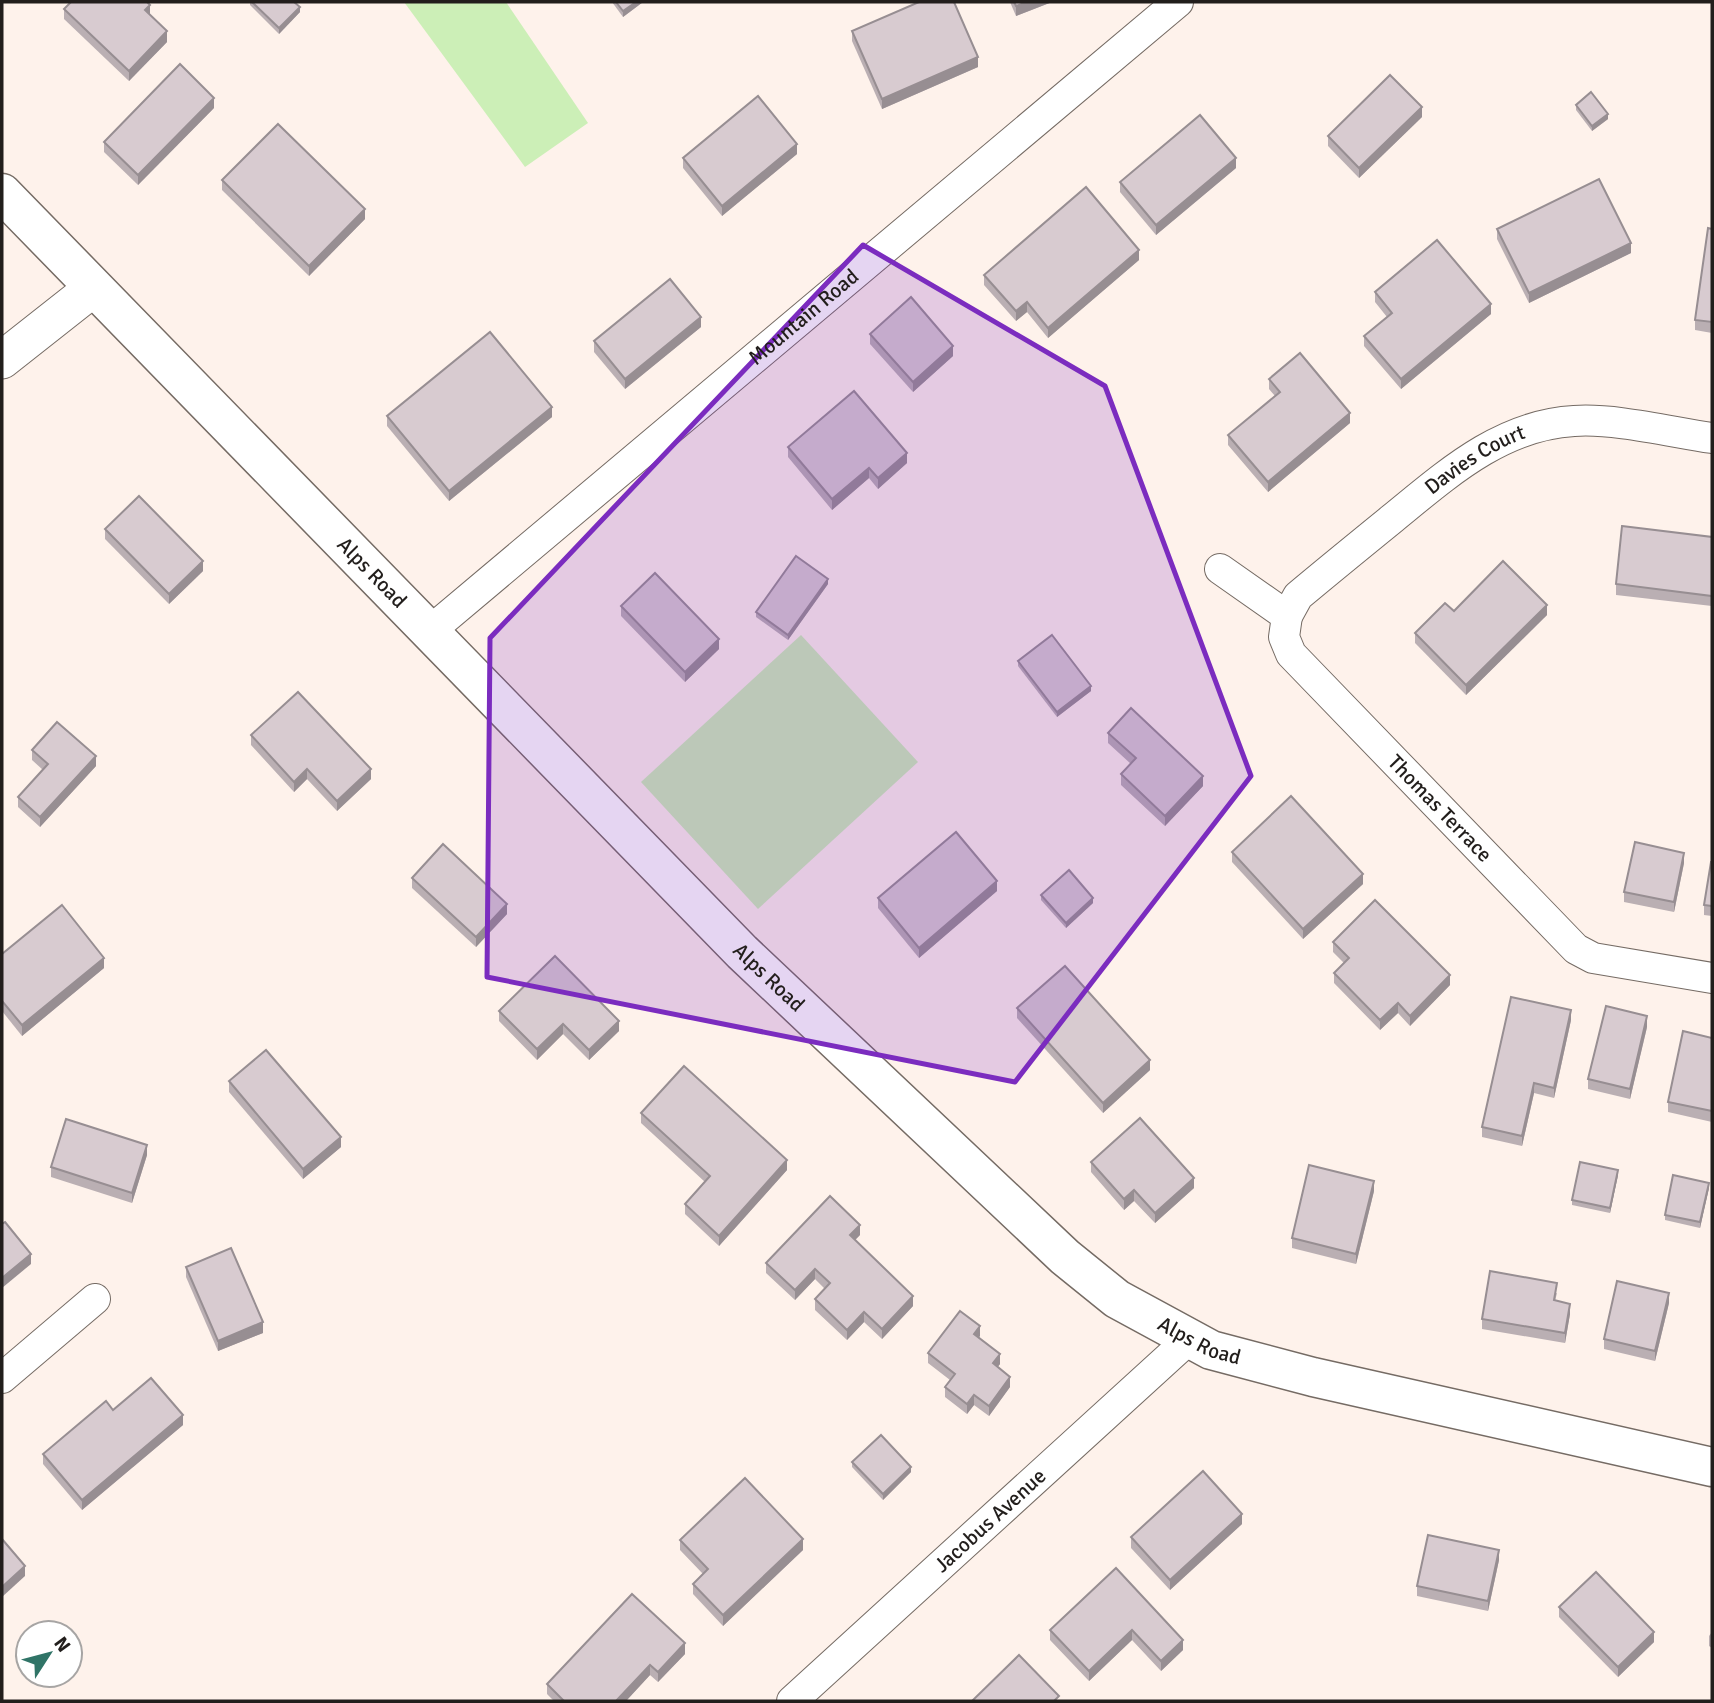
<svg xmlns="http://www.w3.org/2000/svg" width="1714" height="1703" font-family="Signika,sans-serif">
<style>
.green{fill:#ccefb7}
.lines{fill:none;stroke-linecap:round;stroke-linejoin:round}
.minor-casing{stroke:#756b64;stroke-width:32}
.tertiary-casing{stroke:#756b64;stroke-width:39}
.secondary-casing{stroke:#756b64;stroke-width:41}
.minor{stroke:#fff;stroke-width:30}
.tertiary{stroke:#fff;stroke-width:37}
.secondary{stroke:#fff;stroke-width:38}
.wall{fill:#baafb3}
.shaded-wall{fill:#978e92}
.building{fill:#d8cbd0;stroke:#978e92;stroke-width:2}
.marked{fill:#7b2cbf;fill-opacity:0.2;stroke:#7b2cbf;stroke-width:5;stroke-linejoin:round}
.labels{text-anchor:middle;stroke-width:5;stroke-linejoin:round;paint-order:stroke}
.street-label{font-size:21px;fill:#221e1c;stroke:#fff}
</style>
<rect width="100%" height="100%" fill="#fef2eb"/>
<g class="green">
<path d="M404,2H506L588,123L525,167Z"/>
<path d="M801,635L918,762L758,909L641,782Z"/>
</g>
<g class="lines">
<defs>
<g id="minor">
<path id="s1" d="M1220,569L1287,616L1284,637L1291,654L1576,949L1593,958L1712,978"/>
<path id="s2" d="M1287,616L1298,596C1329,570 1361,544 1393,518C1447,474 1501,425 1574,421C1614,418 1671,432 1712,438"/>
<path id="s3" d="M430,631L1178,2"/>
<path d="M2,1378L95,1299"/>
<path id="s4" d="M792,1701L1188,1340"/>
</g>
<path id="tertiary" d="M2,360L92,289"/>
<g id="secondary">
<path id="s5" d="M2,193L742,952L1065,1257L1117,1299L1211,1350L1313,1377L1712,1467"/>
</g>
</defs>
<use href="#minor" class="minor-casing"/>
<use href="#tertiary" class="tertiary-casing"/>
<use href="#secondary" class="secondary-casing"/>
<use href="#minor" class="minor"/>
<use href="#tertiary" class="tertiary"/>
<use href="#secondary" class="secondary"/>
</g>
<g class="wall">
<path d="M250,2H294L300,12L279,34L250,5Z"/>
<path d="M612,2H643L623,17Z"/>
<path d="M1010,2H1052L1016,16Z"/>
<path d="M64,9L150,15L167,42L129,81L64,19Z"/>
<path d="M852,31L978,67L882,109L852,41Z"/>
<path d="M1576,105L1608,119L1592,131L1576,110Z"/>
<path d="M214,108L138,185L104,152V142Z"/>
<path d="M1422,117L1359,178L1328,146V136Z"/>
<path d="M797,154L722,216L683,168V158Z"/>
<path d="M1236,168L1156,235L1120,192V182Z"/>
<path d="M222,180L365,219L309,276L222,190Z"/>
<path d="M1497,229L1631,253L1529,303L1497,239Z"/>
<path d="M1712,229V333L1695,330V320Z"/>
<path d="M1139,260L1048,338L1027,312L1016,321L984,285V275Z"/>
<path d="M1375,292L1491,314L1401,389L1364,346V336L1387,317L1375,302Z"/>
<path d="M701,327L625,389L594,352V341Z"/>
<path d="M870,334L953,356L913,392L870,344Z"/>
<path d="M1269,379L1350,423L1268,492L1228,445V435L1275,396L1269,389Z"/>
<path d="M387,416L552,417L449,501L387,426Z"/>
<path d="M788,447L907,463L878,489L869,478L832,510L788,457Z"/>
<path d="M105,529L203,571L169,604L105,539Z"/>
<path d="M1712,537V606L1616,595V584Z"/>
<path d="M828,584L788,640L756,617V612Z"/>
<path d="M621,606L719,649L685,682L621,616Z"/>
<path d="M1454,611L1547,615L1466,695L1415,643V633Z"/>
<path d="M1018,661L1091,691L1057,717L1018,666Z"/>
<path d="M1108,733L1203,786L1165,826L1121,785V774L1131,764L1108,743Z"/>
<path d="M251,735L371,779L337,811L307,779L294,792L251,745Z"/>
<path d="M32,750L96,766L40,827L18,807V797L43,770L32,760Z"/>
<path d="M1232,852L1363,884L1303,939L1232,862Z"/>
<path d="M1712,862V916L1704,915V905Z"/>
<path d="M1684,863L1674,912L1624,902V892Z"/>
<path d="M412,878L507,914L476,947L412,888Z"/>
<path d="M997,891L919,958L878,908V898Z"/>
<path d="M1041,895L1093,903L1066,928L1041,900Z"/>
<path d="M1333,942L1450,985L1410,1026L1398,1013L1380,1030L1334,983V973L1344,963L1333,952Z"/>
<path d="M2,954L104,968L22,1036L2,1011Z"/>
<path d="M1017,1008L1150,1070L1103,1113L1017,1018Z"/>
<path d="M499,1011L619,1031L589,1060L563,1034L537,1060L499,1021Z"/>
<path d="M1571,1020L1554,1098L1534,1093L1522,1146L1482,1137V1127Z"/>
<path d="M1647,1027L1630,1099L1588,1089V1079Z"/>
<path d="M1712,1038V1122L1668,1112V1102Z"/>
<path d="M229,1081L341,1147L303,1179L229,1092Z"/>
<path d="M641,1113L787,1170L719,1246L685,1214V1204L705,1182L641,1123Z"/>
<path d="M147,1155L132,1203L51,1177V1167Z"/>
<path d="M1091,1162L1194,1188L1155,1223L1134,1201L1124,1210L1091,1172Z"/>
<path d="M1618,1175L1610,1213L1572,1205V1200Z"/>
<path d="M1709,1188L1700,1228L1665,1220V1215Z"/>
<path d="M1374,1191L1356,1264L1292,1248V1238Z"/>
<path d="M860,1235L855,1240L913,1306L882,1339L864,1322L847,1340L815,1310V1299L825,1289L815,1279L795,1300L766,1273V1263Z"/>
<path d="M186,1267L263,1333L218,1351L186,1277Z"/>
<path d="M1557,1293L1555,1301L1570,1314L1565,1343L1482,1329V1319Z"/>
<path d="M1669,1303L1655,1361L1604,1349V1339Z"/>
<path d="M980,1336L979,1337L1000,1364L997,1367L1010,1387L989,1416L974,1405L967,1414L945,1397V1387L950,1380L928,1363V1353Z"/>
<path d="M113,1410L183,1425L82,1510L43,1464V1454Z"/>
<path d="M852,1462L911,1472L883,1500L852,1467Z"/>
<path d="M1242,1524L1170,1590L1131,1548V1537Z"/>
<path d="M680,1540L803,1550L723,1626L693,1594V1584L703,1574L680,1550Z"/>
<path d="M1499,1560L1488,1611L1417,1596V1586Z"/>
<path d="M1116,1568L1183,1650L1161,1671L1132,1640L1089,1681L1050,1640V1630Z"/>
<path d="M1559,1607L1654,1642L1618,1677L1559,1617Z"/>
<path d="M1712,1632V1648L1709,1646V1636Z"/>
<path d="M685,1654L658,1682L650,1675L626,1701H554L547,1694V1684Z"/>
</g>
<g class="shaded-wall">
<path d="M636,2H643L623,17V11Z"/>
<path d="M1027,2H1052L1016,16V6Z"/>
<path d="M150,5V15L145,10Z"/>
<path d="M300,7V12L279,34V28Z"/>
<path d="M167,31V42L129,81V71Z"/>
<path d="M978,57V67L882,109V99Z"/>
<path d="M214,98V108L138,185V175Z"/>
<path d="M1422,107V117L1359,178V168Z"/>
<path d="M1608,114V119L1592,131V126Z"/>
<path d="M797,144V154L722,216V206Z"/>
<path d="M1236,158V168L1156,235V225Z"/>
<path d="M365,209V219L309,276V266Z"/>
<path d="M1631,243V253L1529,303V293Z"/>
<path d="M1139,250V260L1048,338V328Z"/>
<path d="M1027,302V312L1016,321V311Z"/>
<path d="M1491,304V314L1401,389V379Z"/>
<path d="M701,317V327L625,389V379Z"/>
<path d="M953,346V356L913,392V382Z"/>
<path d="M552,407V417L449,501V491Z"/>
<path d="M1350,413V423L1268,492V482Z"/>
<path d="M907,453V463L878,489V478Z"/>
<path d="M869,468V478L832,510V499Z"/>
<path d="M203,561V571L169,604V594Z"/>
<path d="M828,579V584L788,640V635Z"/>
<path d="M1547,605V615L1466,695V685Z"/>
<path d="M719,639V649L685,682V672Z"/>
<path d="M1091,686V691L1057,717V712Z"/>
<path d="M96,756V766L40,827V817Z"/>
<path d="M307,769V779L294,792V782Z"/>
<path d="M371,769V779L337,811V801Z"/>
<path d="M1203,776V786L1165,826V816Z"/>
<path d="M1684,853V863L1674,912V902Z"/>
<path d="M1363,874V884L1303,939V929Z"/>
<path d="M997,881V891L919,958V948Z"/>
<path d="M1093,898V903L1066,928V923Z"/>
<path d="M507,904V914L476,947V937Z"/>
<path d="M104,958V968L22,1036V1025Z"/>
<path d="M1450,975V985L1410,1026V1016Z"/>
<path d="M1398,1003V1013L1380,1030V1020Z"/>
<path d="M1571,1010V1020L1554,1098V1088Z"/>
<path d="M1647,1016V1027L1630,1099V1089Z"/>
<path d="M619,1021V1031L589,1060V1050Z"/>
<path d="M563,1024V1034L537,1060V1049Z"/>
<path d="M1150,1060V1070L1103,1113V1103Z"/>
<path d="M1534,1083V1093L1522,1146V1136Z"/>
<path d="M341,1137V1147L303,1179V1169Z"/>
<path d="M147,1145V1155L132,1203V1193Z"/>
<path d="M787,1160V1170L719,1246V1236Z"/>
<path d="M1618,1170V1175L1610,1213V1208Z"/>
<path d="M1194,1178V1188L1155,1223V1213Z"/>
<path d="M1374,1181V1191L1356,1264V1254Z"/>
<path d="M1709,1183V1188L1700,1228V1222Z"/>
<path d="M1134,1190V1201L1124,1210V1199Z"/>
<path d="M860,1225V1235L850,1245V1235Z"/>
<path d="M31,1254V1264L2,1288V1278Z"/>
<path d="M815,1269V1279L795,1300V1290Z"/>
<path d="M1669,1293V1303L1655,1361V1351Z"/>
<path d="M913,1296V1306L882,1339V1329Z"/>
<path d="M1570,1304V1314L1565,1343V1333Z"/>
<path d="M864,1312V1322L847,1340V1330Z"/>
<path d="M263,1322V1333L218,1351V1341Z"/>
<path d="M980,1326V1336L974,1344V1334Z"/>
<path d="M1000,1354V1364L993,1373V1363Z"/>
<path d="M1010,1377V1387L989,1416V1406Z"/>
<path d="M974,1395V1405L967,1414V1404Z"/>
<path d="M183,1415V1425L82,1510V1500Z"/>
<path d="M911,1467V1472L883,1500V1494Z"/>
<path d="M1242,1514V1524L1170,1590V1580Z"/>
<path d="M803,1539V1550L723,1626V1615Z"/>
<path d="M1499,1550V1560L1488,1611V1601Z"/>
<path d="M25,1566V1576L2,1597V1587Z"/>
<path d="M1132,1630V1640L1089,1681V1671Z"/>
<path d="M1654,1632V1642L1618,1677V1667Z"/>
<path d="M1183,1640V1650L1161,1671V1661Z"/>
<path d="M685,1643V1654L658,1682V1672Z"/>
<path d="M650,1665V1675L626,1701H616Z"/>
</g>
<g class="building">
<path d="M71,2H147L150,5L145,10L167,31L129,71L64,9Z"/>
<path d="M252,2H294L300,7L279,28Z"/>
<path d="M616,2H636L623,11Z"/>
<path d="M919,2H954L978,57L882,99L852,31Z"/>
<path d="M1014,2H1027L1016,6Z"/>
<path d="M180,64L214,98L138,175L104,142Z"/>
<path d="M1390,75L1422,107L1359,168L1328,136Z"/>
<path d="M1591,92L1608,114L1592,126L1576,105Z"/>
<path d="M758,96L797,144L722,206L683,158Z"/>
<path d="M1200,115L1236,158L1156,225L1120,182Z"/>
<path d="M278,124L365,209L309,266L222,180Z"/>
<path d="M1599,179L1631,243L1529,293L1497,229Z"/>
<path d="M1086,187L1139,250L1048,328L1027,302L1016,311L984,275Z"/>
<path d="M1708,228L1712,229V322L1695,320Z"/>
<path d="M1437,240L1491,304L1401,379L1364,336L1392,313L1375,292Z"/>
<path d="M670,279L701,317L625,379L594,341Z"/>
<path d="M911,297L953,346L913,382L870,334Z"/>
<path d="M490,332L552,407L449,491L387,416Z"/>
<path d="M1300,353L1350,413L1268,482L1228,435L1280,392L1269,379Z"/>
<path d="M854,391L907,453L878,478L869,468L832,499L788,447Z"/>
<path d="M139,496L203,561L169,594L105,529Z"/>
<path d="M1622,526L1712,537V596L1616,584Z"/>
<path d="M796,556L828,579L788,635L756,612Z"/>
<path d="M1503,561L1547,605L1466,685L1415,633L1445,603L1454,611Z"/>
<path d="M655,573L719,639L685,672L621,606Z"/>
<path d="M1052,635L1091,686L1057,712L1018,661Z"/>
<path d="M298,692L371,769L337,801L307,769L294,782L251,735Z"/>
<path d="M1131,708L1203,776L1165,816L1121,774L1136,758L1108,733Z"/>
<path d="M57,722L96,756L40,817L18,797L48,764L32,750Z"/>
<path d="M1291,796L1363,874L1303,929L1232,852Z"/>
<path d="M956,832L997,881L919,948L878,898Z"/>
<path d="M1635,842L1684,853L1674,902L1624,892Z"/>
<path d="M443,844L507,904L476,937L412,878Z"/>
<path d="M1711,862H1712V906L1704,905Z"/>
<path d="M1069,870L1093,898L1066,923L1041,895Z"/>
<path d="M1375,900L1450,975L1410,1016L1398,1003L1380,1020L1334,973L1349,958L1333,942Z"/>
<path d="M62,905L104,958L22,1025L2,1001V954Z"/>
<path d="M555,956L619,1021L589,1050L563,1024L537,1049L499,1011Z"/>
<path d="M1065,966L1150,1060L1103,1103L1017,1008Z"/>
<path d="M1511,997L1571,1010L1554,1088L1534,1083L1522,1136L1482,1127Z"/>
<path d="M1606,1006L1647,1016L1630,1089L1588,1079Z"/>
<path d="M1683,1031L1712,1038V1111L1668,1102Z"/>
<path d="M266,1050L341,1137L303,1169L229,1081Z"/>
<path d="M684,1066L787,1160L719,1236L685,1204L710,1176L641,1113Z"/>
<path d="M1140,1118L1194,1178L1155,1213L1134,1190L1124,1199L1091,1162Z"/>
<path d="M66,1119L147,1145L132,1193L51,1167Z"/>
<path d="M1580,1162L1618,1170L1610,1208L1572,1200Z"/>
<path d="M1309,1165L1374,1181L1356,1254L1292,1238Z"/>
<path d="M1673,1175L1709,1183L1700,1222L1665,1215Z"/>
<path d="M830,1196L860,1225L850,1235L913,1296L882,1329L864,1312L847,1330L815,1299L830,1283L815,1269L795,1290L766,1263Z"/>
<path d="M5,1222L31,1254L2,1278V1224Z"/>
<path d="M231,1248L263,1322L218,1341L186,1267Z"/>
<path d="M1490,1271L1557,1283L1554,1300L1570,1304L1565,1333L1482,1319Z"/>
<path d="M1617,1281L1669,1293L1655,1351L1604,1339Z"/>
<path d="M960,1311L980,1326L974,1334L1000,1354L993,1363L1010,1377L989,1406L974,1395L967,1404L945,1387L955,1374L928,1353Z"/>
<path d="M151,1378L183,1415L82,1500L43,1454L106,1401L113,1410Z"/>
<path d="M881,1435L911,1467L883,1494L852,1462Z"/>
<path d="M1203,1471L1242,1514L1170,1580L1131,1537Z"/>
<path d="M745,1478L803,1539L723,1615L693,1584L708,1569L680,1540Z"/>
<path d="M1428,1535L1499,1550L1488,1601L1417,1586Z"/>
<path d="M2,1539L25,1566L2,1587Z"/>
<path d="M1116,1568L1183,1640L1161,1661L1132,1630L1089,1671L1050,1630Z"/>
<path d="M1596,1572L1654,1632L1618,1667L1559,1607Z"/>
<path d="M632,1594L685,1643L658,1672L650,1665L616,1701H564L547,1684Z"/>
<path d="M1019,1655L1059,1696L1054,1701H972Z"/>
</g>
<path class="marked" d="M863,245L1105,386L1251,776L1015,1082L487,977L490,638Z"/>
<g class="labels">
<g class="street-label">
<text dy="7" stroke="none"><textPath href="#s3" startOffset="488">Mountain Road</textPath></text>
<text dy="7" stroke="none"><textPath href="#s2" startOffset="247">Davies Court</textPath></text>
<text dy="7" stroke="none"><textPath href="#s5" startOffset="530">Alps Road</textPath></text>
<text dy="7" stroke="none"><textPath href="#s1" startOffset="336">Thomas Terrace</textPath></text>
<text dy="7" stroke="none"><textPath href="#s5" startOffset="1097">Alps Road</textPath></text>
<text dy="7" stroke="none"><textPath href="#s5" startOffset="1664">Alps Road</textPath></text>
<text dy="7" stroke="none"><textPath href="#s4" startOffset="268">Jacobus Avenue</textPath></text>
</g>
</g>
<rect width="1714" height="1703" fill="none" stroke="#221e1c" stroke-width="7"/>
<g transform="translate(49 1654) rotate(54)"><circle r="33" fill="#ffffff" stroke="#a7a5a4" stroke-width="2"/>
<path d="M0-5L12 26L0 18L-12 26Z" fill="#307467"/>
<text y="-10" font-size="19" font-weight="bold" text-anchor="middle" fill="#221e1c">N</text>
</g>
</svg>
